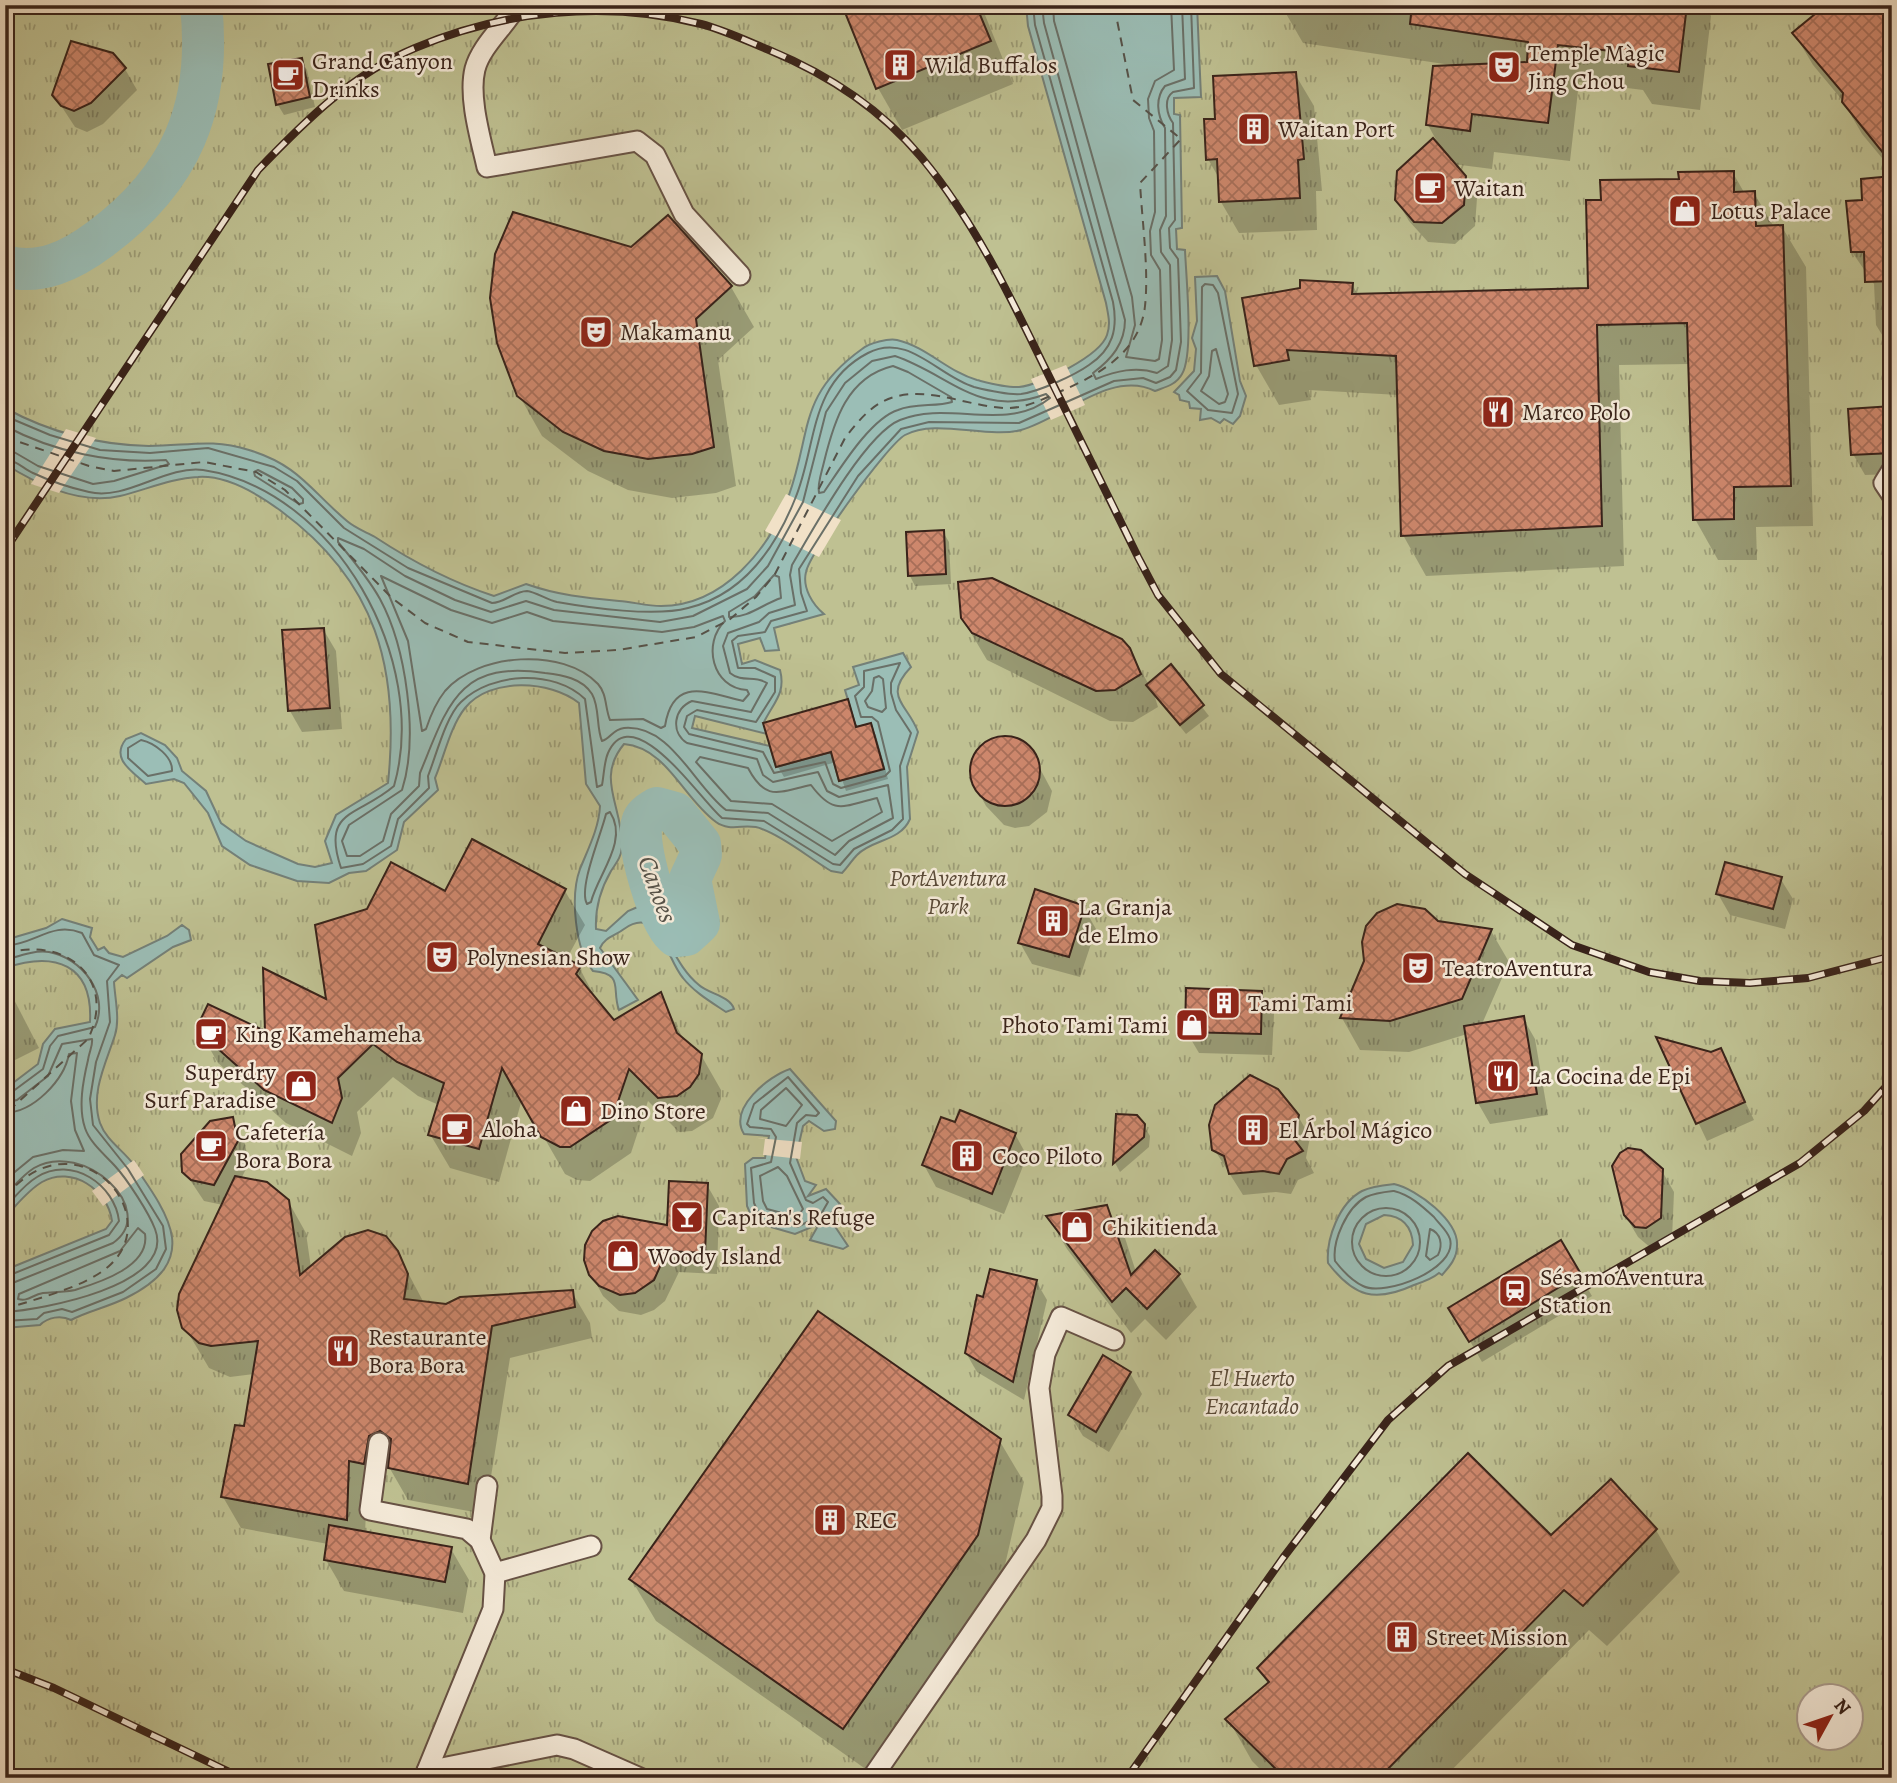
<svg xmlns="http://www.w3.org/2000/svg" width="1897" height="1783" font-family="Alegreya,serif">
<style>
.park{fill:url(#park-tufts);stroke:#7c7256;stroke-width:2;fill-rule:evenodd}
.water{fill:#9bbeb6;stroke:#748078;stroke-width:2;fill-rule:evenodd}
.pier{fill:#f1e1c7}
.shadow{fill:#0003}
.lines{fill:none;stroke-linecap:round;stroke-linejoin:round}
.shore{stroke:#6a7068;stroke-width:2}
.canal{stroke:#9bbeb6;stroke-width:42}
.ferry{stroke:#565249;stroke-width:2;stroke-dasharray:9 7;stroke-linecap:butt}
.building{fill:url(#building-cross-hatch);stroke:#39231a;stroke-width:2}
.lane-casing{stroke:#675245;stroke-width:23}
.lane{stroke:#f6ecdb;stroke-width:19}
.rail-casing{stroke:#39231a;stroke-width:8}
.rail{stroke:#f6ecdb;stroke-width:5;stroke-dasharray:16;stroke-linecap:butt}
.labels{text-anchor:middle;stroke-width:5;stroke-linejoin:round;paint-order:stroke}
.poi-label{font-size:24px;fill:#39231a;stroke:#f6ecdb;text-anchor:start}
.park-label{font-size:24px;font-style:italic;fill:#5a4a38;stroke:#f6ecdb}
.water-label{font-size:26px;font-style:italic;fill:#565249;stroke:#f6ecdb}
</style>
<defs>
<pattern id="park-tufts" width="24" height="20" patternUnits="userSpaceOnUse" patternTransform="scale(1.75)"><rect width="24" height="20" fill="#bfc192"/><path d="M3 7l-1-3M5 7V3M7 7l1-3M15 17l-1-3M17 17v-4M19 17l1-3" fill="none" stroke="#9c9c76"/></pattern>
<pattern id="building-cross-hatch" width="8" height="8" patternUnits="userSpaceOnUse" patternTransform="scale(1.75)"><rect width="8" height="8" fill="#cd876c"/><path d="M0 0l8 8M0 8l8-8" fill="none" stroke="#a76e58"/></pattern>
</defs>
<rect width="100%" height="100%" fill="#f1e1c7"/>
<filter id="stains"><feTurbulence type="fractalNoise" baseFrequency=".00286" numOctaves="4"/><feColorMatrix values="0 0 0 0 .2 0 0 0 0 .09 0 0 0 0 .02 0 0 0 .5 -.17"/></filter>
<radialGradient id="worn" r=".72"><stop offset=".6" stop-color="#630" stop-opacity="0"/><stop offset="1" stop-color="#630" stop-opacity=".3"/></radialGradient>
<path class="park" d="M5,5H1892V1778H5ZM1810,1696H1852V1738H1810Z"/>
<g class="water">
<path d="M1026,5H1197L1201,97L1174,98V114L1180,115L1182,228L1176,229L1177,249L1185,250C1186,276 1194,354 1182,374C1176,385 1165,387 1155,391C1111,369 1062,419 1021,430C988,439 935,418 905,435C887,445 810,552 806,572C802,588 813,605 824,614L774,628L779,650L765,651L760,638L738,644L742,664L755,660L780,670C786,693 774,702 764,722L767,734L695,716L692,728L770,746L776,767L831,752L839,781L884,768L871,724L856,727L845,690L859,685L853,667L903,653L911,667C882,697 908,704 918,732L907,767L910,819C900,842 872,839 857,855C852,860 848,867 842,873L831,871C809,858 786,838 762,829C747,822 731,833 716,822C683,798 667,748 624,744C595,779 623,806 622,847C621,858 616,863 611,871C600,890 595,908 596,929L606,931L628,911L640,906C667,927 673,964 699,985C709,994 730,996 734,1009L726,1012C711,1002 694,992 683,978C666,958 659,904 624,929C615,936 605,937 600,948L638,1000L619,1010C611,989 625,974 593,971C575,950 570,896 580,869C588,849 599,828 600,806L586,784L579,703C550,680 490,677 465,708C450,727 444,757 435,778L438,790L404,822L397,850L366,871L349,873L329,883L297,881L250,865L222,846L208,813L184,783L174,779L146,784C132,771 110,759 126,739L141,733L165,745L177,758L182,771L206,791L221,823L246,841L298,864L315,867L332,863L325,841L336,815L388,783C400,668 376,581 281,511C258,494 227,475 198,477C172,478 145,490 120,496C81,505 38,485 5,464V408C49,432 99,445 149,446C187,446 211,438 249,450C299,465 311,491 347,521C355,528 366,532 375,537C413,562 451,582 494,596L526,584C557,595 586,598 619,601C633,602 647,606 661,606C723,606 770,549 789,495C812,430 798,395 862,349C869,343 889,338 897,340C927,347 948,372 977,380C989,383 1007,388 1019,387C1041,385 1100,356 1107,335C1111,324 1108,314 1106,303L1028,26Z"/>
<path d="M1217,276L1225,291L1240,381L1246,396L1240,416L1233,424L1224,419L1220,423L1211,418L1200,420L1201,409L1190,408L1189,402L1180,400L1179,395L1174,392L1194,371L1196,349L1192,338L1197,321L1195,277Z"/>
<path d="M62,919L92,928L90,937L98,950L104,947L109,953L123,957L167,936L182,925L189,930L191,940L173,947L127,978L122,975L114,982C115,999 120,1019 115,1035C106,1063 90,1093 100,1123C106,1140 124,1151 134,1165C171,1218 201,1261 126,1298C108,1307 88,1311 71,1320C61,1315 48,1317 40,1325L5,1328V1270L106,1229L112,1221C108,1190 72,1165 42,1182C28,1190 16,1206 5,1217V1089L38,1064L43,1044L55,1029L90,1022C93,964 55,951 5,968V940L46,928Z"/>
<path d="M790,1069L836,1121L835,1129L824,1131L809,1121L803,1126L796,1157L805,1181L816,1185L808,1196L826,1189L840,1204L828,1216L848,1246L843,1249L810,1240L819,1224L795,1234L754,1222L747,1206L745,1164L753,1158H765L769,1136L744,1134C728,1108 769,1076 790,1069Z"/>
<path d="M1394,1184C1417,1189 1459,1221 1457,1246C1457,1258 1450,1266 1442,1275L1439,1273C1432,1279 1423,1282 1414,1285C1375,1303 1354,1297 1328,1263C1326,1239 1339,1203 1362,1191C1372,1186 1384,1185 1394,1184ZM1384,1215C1403,1216 1412,1227 1413,1245L1403,1262L1384,1268L1366,1259L1359,1244L1366,1224Z"/>
</g>
<g class="pier">
<path d="M1066,365L1085,405L1051,420L1031,379Z"/>
<path d="M66,429L96,438L59,493L31,484Z"/>
<path d="M786,494L841,520L819,557L765,531Z"/>
<path d="M757,1138L802,1142L800,1159L755,1154L763,1155L765,1139Z"/>
<path d="M134,1160L144,1175L103,1206L92,1191Z"/>
</g>
<g class="shadow">
<path d="M735,5H781V8H736Z"/>
<path d="M844,5H981L1013,84L902,130L878,88Z"/>
<path d="M1281,5H1705L1711,16L1700,110L1652,104L1643,90L1579,82L1570,161L1494,152L1492,169L1453,164L1477,198L1475,226L1455,244L1428,242L1409,221L1396,199L1440,147L1428,125L1451,65L1303,43Z"/>
<path d="M1892,5V170L1862,134L1843,101L1813,65L1794,33Z"/>
<path d="M301,60L307,70L315,107L284,115L278,105L270,65Z"/>
<path d="M125,69L137,90L103,124L87,132L75,127L54,95Z"/>
<path d="M1295,74L1314,106L1322,191H1316L1317,230L1239,233L1221,202L1220,180L1208,159L1216,121Z"/>
<path d="M1733,173L1745,194L1754,193L1774,227H1782L1806,267L1813,526L1756,527L1757,560H1718L1695,519L1690,364L1619,365L1624,566L1426,576L1403,535L1399,395L1309,390L1311,400L1279,405L1256,365L1352,284L1358,295L1589,290L1603,201L1681,181Z"/>
<path d="M1892,193V351L1876,325L1874,284L1852,252L1863,202Z"/>
<path d="M731,287L754,327L718,360L736,486L716,493L672,498L628,490L588,471L542,436L519,395Z"/>
<path d="M1892,412V474L1865,475L1853,454Z"/>
<path d="M943,532L949,542L951,584L915,586L910,576Z"/>
<path d="M962,618L1129,649L1149,685L1171,667L1209,716L1186,734L1154,694L1158,707L1133,722L1110,721L987,660Z"/>
<path d="M323,629L336,651L342,729L302,732L290,711Z"/>
<path d="M847,701L858,728L870,725L876,735L888,779L846,791L836,762L784,777L778,767Z"/>
<path d="M1007,738L1018,740L1029,748L1052,791L1047,812L1029,826L1015,828L1004,825L986,806L974,784L971,770L979,750L988,743Z"/>
<path d="M472,842L565,891L585,925L566,960L579,967L598,1003L614,1022L660,995L685,1042L701,1055L721,1090V1099L713,1118L692,1131L679,1132L648,1101L631,1153L590,1181L577,1180L565,1174L522,1099L499,1182L450,1168L430,1134L439,1105L418,1096L393,1077L357,1112L361,1133L352,1156L286,1123L218,1063L198,1028L266,1034L328,1002L445,893Z"/>
<path d="M1780,878L1793,899L1785,929L1730,915L1718,894Z"/>
<path d="M1414,906L1437,922L1491,931L1509,962L1482,1024L1523,1018L1535,1039L1548,1115L1490,1124L1478,1103L1467,1034L1409,1052L1360,1050L1342,1018L1392,907Z"/>
<path d="M1084,908L1096,929L1080,977L1032,964L1020,943Z"/>
<path d="M7,986L39,1048L5,1065V987Z"/>
<path d="M1261,993L1274,1014L1272,1055L1199,1053L1186,1031Z"/>
<path d="M1659,1039L1711,1054L1720,1050L1754,1120L1707,1141Z"/>
<path d="M1118,1116L1144,1126L1150,1136L1149,1147L1120,1172L1115,1163Z"/>
<path d="M1298,1116L1310,1137L1306,1158L1314,1173L1298,1180L1291,1194L1276,1192L1243,1195L1214,1149Z"/>
<path d="M232,1119L244,1140L249,1163L241,1179L288,1201L306,1233L311,1268L397,1252L424,1303L446,1305L572,1292L590,1323L592,1338L510,1358L485,1514L408,1500L389,1467L367,1492L365,1533L451,1549L469,1580L463,1613L344,1591L326,1560L328,1544L241,1528L223,1497L245,1428L254,1374L230,1377L209,1368L180,1319L178,1310L223,1205L204,1201L184,1171Z"/>
<path d="M956,1125L1015,1134L1027,1156L1004,1214L936,1187L924,1165Z"/>
<path d="M1662,1171L1674,1192L1672,1239L1663,1247L1652,1249L1638,1237L1625,1215Z"/>
<path d="M707,1185L719,1206L717,1274L679,1272L665,1301L654,1310L641,1315L619,1311L603,1296L591,1274L668,1227Z"/>
<path d="M1106,1206L1125,1238L1136,1272L1155,1253L1179,1275L1197,1307L1166,1340L1145,1319L1131,1333L1067,1249L1049,1218Z"/>
<path d="M1560,1242L1592,1296L1482,1362L1451,1308Z"/>
<path d="M1036,1281L1047,1300L1024,1400L977,1372L966,1353L984,1299Z"/>
<path d="M1130,1373L1142,1394L1109,1452L1083,1436L1070,1415Z"/>
<path d="M999,1440L1024,1482L1002,1578L867,1770L656,1621L631,1579Z"/>
<path d="M1656,1530L1680,1572L1607,1646L1589,1630L1444,1778H1269L1252,1761L1228,1719L1268,1684L1259,1669L1551,1537Z"/>
</g>
<g class="lines">
<g class="shore">
<path d="M1042,5L1044,23L1125,320C1125,343 1112,359 1093,373L1096,379C1116,371 1136,366 1157,373L1168,366L1172,340L1170,265L1161,252L1160,230L1166,216L1165,128C1157,115 1155,98 1165,86L1185,79L1182,5"/>
<path d="M1053,5L1054,21L1132,297L1135,325L1126,357L1155,361L1159,359L1162,340L1160,270L1151,255L1150,231L1155,212L1154,131L1149,118L1148,99L1155,81L1174,70L1171,5"/>
<path d="M1205,284L1213,285L1218,293L1238,394L1232,413L1208,410L1187,391L1201,373L1202,287Z"/>
<path d="M1216,349L1228,394L1225,402L1219,404L1201,391L1209,376L1212,351Z"/>
<path d="M895,356C951,375 979,419 1046,394L1050,398C1007,433 948,400 900,420C865,434 812,531 792,565L790,575L795,605L769,613L759,622L728,633L723,646L730,673C742,683 755,675 767,683L751,712L692,701C674,708 670,732 687,743L757,759L763,775L773,782L818,772L827,791L839,797L888,785L893,818L849,841L835,855L768,813L726,810C694,786 671,724 624,728C613,729 610,739 602,741C596,727 600,708 592,694C582,678 562,675 545,673C458,660 448,705 420,773L419,786L391,814L383,841L360,856H347L342,841L349,825L402,790C419,737 406,647 380,599C369,579 353,560 338,542V538L364,549L405,576L455,600L491,612L526,601L554,610L660,622L693,616L747,589L768,566L803,502L826,412L845,383L872,361Z"/>
<path d="M893,366L908,372L951,397L952,402C936,407 915,403 898,410C870,419 840,469 824,492L819,493C817,484 822,471 824,462C834,421 847,377 893,366Z"/>
<path d="M5,416L50,435L100,450L150,453L208,448L274,467L297,481L344,528L408,568L492,603C504,603 515,591 527,591C536,592 547,600 557,602C591,608 655,617 688,608C742,595 775,549 795,499C817,447 808,384 868,353C908,332 938,376 974,387C986,390 1008,395 1021,394C1038,392 1075,375 1089,365C1113,349 1118,329 1113,302L1035,25L1033,5"/>
<path d="M5,426C54,452 111,464 166,460L169,464L114,481L93,484L38,466L14,452L5,450"/>
<path d="M5,459C16,460 24,469 33,473C50,481 71,488 89,492C126,501 166,465 203,470C336,490 430,661 394,786C358,817 321,809 341,868L363,864L391,846L398,819L429,788L428,776C436,756 446,716 461,702C492,672 554,669 585,699L597,787L602,785C604,775 604,762 608,753C633,697 702,802 722,818L764,821L833,864L840,865L854,849L892,830L903,819L900,766L911,733L896,710L891,693V683L900,663L864,671V687L855,696L861,717H872L878,722L890,771L885,776L841,788L833,784L825,762L774,773L763,752L689,734L684,727L687,716L697,710L756,722L775,692V677L755,668H738L732,641L738,636L765,632L771,621L807,611L801,593L799,569L858,476L901,429L929,422L1019,423L1114,381L1143,378L1156,383L1170,377L1176,370L1181,342L1178,259L1170,248L1169,228L1175,220L1173,123C1167,115 1163,99 1173,92L1194,88L1191,5"/>
<path d="M258,470L292,488L303,499V503L299,504L255,476L254,472Z"/>
<path d="M774,575L779,577L781,598C763,604 748,618 729,617V612L755,596Z"/>
<path d="M381,576L451,610L492,623L527,612L553,621L662,632L694,627L723,616L725,621C702,643 712,688 747,690L749,694L743,701C708,693 673,675 665,726L661,728L643,719L610,720C605,708 607,694 598,684C563,647 478,653 445,691C437,701 430,717 426,729L422,731L408,641Z"/>
<path d="M879,676L883,679L886,708L882,712L868,707L865,701L872,691L874,678Z"/>
<path d="M141,740C155,743 173,757 172,771L148,776L128,758V748Z"/>
<path d="M700,757L748,768C766,802 778,792 811,785C834,816 843,806 877,798L882,812L832,841L772,804L731,801L696,762Z"/>
<path d="M610,812C629,841 598,874 591,902L587,904C578,888 601,835 606,814Z"/>
<path d="M5,946C36,944 52,921 82,933L94,955L119,965L107,981L110,1022L96,1062L90,1099L93,1125L128,1169L163,1226L166,1249L156,1269L123,1292L72,1312L62,1309L44,1313L37,1319L5,1321"/>
<path d="M5,960C19,956 34,950 49,952C82,958 110,994 95,1027L58,1036L50,1046L43,1069L12,1092L5,1094"/>
<path d="M788,1077L819,1113L816,1116L806,1115L797,1123L790,1163L806,1200L813,1203L823,1197L828,1202L820,1216L797,1227L759,1214L754,1203L751,1168L771,1162L776,1137L771,1129L750,1127L747,1124L754,1104Z"/>
<path d="M786,1088L802,1105L786,1126L760,1119L761,1110Z"/>
<path d="M5,1103L17,1100L48,1076L62,1044L92,1039C93,1046 89,1052 88,1060C83,1081 78,1107 85,1128C90,1143 105,1155 115,1166C127,1179 149,1213 155,1229C177,1286 39,1310 5,1312"/>
<path d="M5,1113C34,1112 64,1080 69,1054L77,1053L71,1101L75,1130L84,1151L63,1150L33,1157L5,1180"/>
<path d="M778,1167L787,1176L803,1209L797,1217L767,1209L763,1201L760,1176Z"/>
<path d="M1394,1191C1410,1195 1422,1206 1434,1217C1439,1224 1447,1230 1450,1239C1458,1269 1385,1297 1363,1286C1352,1281 1342,1270 1335,1261C1332,1241 1347,1207 1366,1197C1375,1193 1385,1192 1394,1191Z"/>
<path d="M5,1195C14,1186 23,1175 34,1168C83,1139 160,1210 113,1243L5,1286"/>
<path d="M5,1207C15,1197 25,1184 37,1177C72,1155 115,1185 119,1221L109,1235L5,1277"/>
<circle cx="1386" cy="1242" r="34"/>
<path d="M138,1228L145,1234C150,1266 101,1282 75,1290C66,1292 53,1292 43,1293C32,1295 28,1302 18,1299L19,1294L120,1251Z"/>
<path d="M1430,1229C1441,1233 1443,1245 1438,1255L1430,1260L1426,1256Z"/>
</g>
<g class="canal">
<path d="M5,266C40,276 72,260 100,239C181,179 212,107 201,5"/>
<path d="M657,808L675,813L700,844L701,855L690,879L699,923L686,935L676,936C659,925 635,841 642,823C644,815 651,812 657,808Z"/>
</g>
<g class="ferry">
<path d="M5,437L89,466L114,471L204,462L256,472L285,490L392,598L425,623L468,642L565,653L618,650L696,637L729,620L756,597L775,574L845,438C859,420 874,401 898,396C932,388 969,406 1004,408C1024,409 1041,400 1059,392C1098,375 1140,353 1145,306C1149,270 1142,220 1140,183L1181,139L1133,100L1114,5"/>
<path d="M5,954C64,935 118,978 88,1039L5,1114"/>
<path d="M5,1197C76,1111 168,1214 109,1266C86,1287 35,1299 5,1309"/>
</g>
</g>
<g class="building">
<path d="M842,5H976L991,41L876,89Z"/>
<path d="M1412,5H1687L1679,72L1628,66L1629,53L1558,45L1548,123L1472,114L1470,131L1426,125L1433,66L1527,62L1528,42L1410,24Z"/>
<path d="M1826,5H1892V164L1842,102L1843,93L1792,33Z"/>
<path d="M71,41L113,53L126,68L91,103L74,111L61,106L52,95Z"/>
<path d="M302,58L310,97L276,105L268,64Z"/>
<path d="M1296,72L1304,159L1298,160L1300,198L1219,202L1217,159L1206,160L1204,119H1215L1213,76Z"/>
<path d="M1433,138L1466,176L1464,205L1442,223L1414,222L1395,200L1397,171Z"/>
<path d="M1734,171V192L1755,191L1756,226L1783,225L1791,486L1734,487V519L1693,520L1687,323L1597,325L1602,526L1401,536L1396,356L1287,350L1289,360L1254,366L1242,298L1300,288V280L1353,283L1352,294L1588,288L1586,200H1601L1600,180L1679,179L1678,172Z"/>
<path d="M1892,176V281L1865,282L1864,252H1851L1846,201L1862,200L1861,179Z"/>
<path d="M513,212L631,247L668,215L732,286L696,319L714,447L692,454L648,459L604,451L563,432L517,396L497,343L490,298L495,254Z"/>
<path d="M1892,406V453L1851,455L1848,409Z"/>
<path d="M944,530L946,574L908,576L906,532Z"/>
<path d="M992,578L1122,639L1130,648L1141,674L1115,690L1096,691L972,633L961,618L958,582Z"/>
<path d="M324,628L330,708L288,711L282,630Z"/>
<path d="M1171,664L1204,705L1180,725L1146,685Z"/>
<path d="M848,699L856,727L871,723L884,769L839,781L831,752L776,767L763,723Z"/>
<circle cx="1005" cy="771" r="35"/>
<path d="M472,839L566,889L538,944L581,966L576,974L614,1020L661,992L677,1033L702,1054L699,1074L690,1087L677,1096L658,1098L629,1069L612,1119L570,1147H560L541,1137L502,1068L479,1149L428,1135L444,1083L397,1062L373,1044L338,1078L342,1098L332,1123L264,1090L196,1029L208,1004L265,1031L263,968L326,999L315,925L367,909L391,862L445,891Z"/>
<path d="M1725,862L1782,877L1773,909L1716,894Z"/>
<path d="M1035,889L1085,906L1069,957L1018,943Z"/>
<path d="M1397,904L1425,909L1438,921L1492,929L1462,999L1390,1021L1340,1018L1364,961L1362,942L1366,926L1377,913Z"/>
<path d="M1186,988L1262,991L1261,1034L1185,1032Z"/>
<path d="M1524,1016L1537,1094L1476,1103L1464,1026Z"/>
<path d="M1656,1037L1711,1052L1721,1048L1745,1102L1696,1124Z"/>
<path d="M1250,1075L1278,1089L1299,1115L1294,1139L1303,1151L1287,1159L1279,1174L1263,1171L1229,1174L1224,1156L1212,1150L1209,1125L1215,1105Z"/>
<path d="M960,1110L1016,1133L992,1194L922,1165L941,1117L955,1122Z"/>
<path d="M1116,1114L1137,1115L1145,1124L1144,1137L1113,1164Z"/>
<path d="M233,1117L238,1141L214,1185L191,1180L182,1172L181,1154L210,1121Z"/>
<path d="M1628,1148L1641,1150L1663,1169L1661,1218L1646,1228L1635,1227L1624,1215L1612,1166L1620,1153Z"/>
<path d="M235,1176L267,1182L289,1200L300,1275L345,1237L368,1230L386,1236L398,1251L408,1274L404,1299L446,1304L460,1297L573,1290L575,1307L492,1326L468,1484L388,1468L391,1439L380,1431L369,1436L364,1464L349,1461L347,1520L221,1497L235,1425L244,1426L258,1341L211,1346L199,1343L182,1328L177,1310L179,1294Z"/>
<path d="M669,1181L708,1183L705,1253L667,1251L654,1280L635,1293L620,1295L599,1286L589,1275L584,1260L585,1245L592,1231L603,1221L618,1216L667,1225Z"/>
<path d="M1107,1205L1131,1275L1155,1250L1180,1274L1147,1309L1126,1288L1112,1302L1046,1216Z"/>
<path d="M1561,1240L1581,1274L1469,1342L1448,1308Z"/>
<path d="M990,1269L1037,1280L1013,1382L965,1353L977,1295L983,1297Z"/>
<path d="M818,1311L1001,1439L978,1535L843,1729L629,1579Z"/>
<path d="M1103,1355L1131,1372L1096,1432L1068,1415Z"/>
<path d="M1468,1453L1551,1535L1611,1479L1657,1529L1583,1606L1564,1590L1379,1778H1285L1225,1719L1269,1682L1257,1668Z"/>
<path d="M329,1525L452,1547L445,1582L324,1560Z"/>
</g>
<g class="lines">
<defs>
<g id="lane">
<path d="M517,5C505,26 481,46 475,69C468,97 481,140 487,167L637,141L655,155L684,214L740,275"/>
<path d="M1892,470L1884,483L1892,495"/>
<path d="M379,1443L370,1510L467,1529L480,1540L495,1573L493,1609L424,1778"/>
<path d="M480,1540L487,1486"/>
<path d="M495,1573L591,1546"/>
<path d="M427,1771L557,1745L574,1749L640,1778"/>
<path d="M872,1778L1036,1540L1052,1508V1496L1039,1388L1045,1354L1061,1317L1114,1340"/>
</g>
</defs>
<use href="#lane" class="lane-casing"/>
<use href="#lane" class="lane"/>
<defs>
<g id="rail">
<path d="M5,550L258,170C305,121 352,74 415,48C504,10 607,0 701,24C724,30 747,41 769,50C827,74 880,108 921,157C973,219 1009,294 1044,366C1075,430 1107,493 1138,557L1158,595L1221,674L1465,874L1572,945L1649,972L1700,981L1750,983L1808,978L1892,956"/>
<path d="M5,1669L54,1688L242,1778"/>
<path d="M1127,1778L1283,1558L1388,1420L1448,1366L1800,1163L1864,1111L1892,1080"/>
</g>
</defs>
<use href="#rail" class="rail-casing"/>
<use href="#rail" class="rail"/>
</g>
<defs>
<symbol id="building-square" viewBox="-11 -11 22 22"><rect x="-9" y="-9" width="18" height="18" rx="4" fill="#8f2418" stroke="#f6ecdb"/><path d="M-4-6H4V6H1V3H-1V6H-4ZM-2.5-4.3h1.7v1.8h-1.7ZM.8-4.3h1.7v1.8H.8ZM-2.5-1h1.7V.8h-1.7ZM.8-1h1.7V.8H.8Z" fill="#fff"/></symbol>
<symbol id="theatre-square" viewBox="-11 -11 22 22"><rect x="-9" y="-9" width="18" height="18" rx="4" fill="#8f2418" stroke="#f6ecdb"/><path d="M-5-5.5Q0-4 5-5.5V0Q5 5 0 6Q-5 5-5 0ZM-3.3-2.5H-1v1.5H-3.3ZM1-2.5H3.3v1.5H1ZM-2.8 1Q0 5.5 2.8 1Z" fill="#fff"/></symbol>
<symbol id="cafe-square" viewBox="-11 -11 22 22"><rect x="-9" y="-9" width="18" height="18" rx="4" fill="#8f2418" stroke="#f6ecdb"/><path d="M-5.5-4.5H6V0H3Q3 3.5 0 3.5H-2.5Q-5.5 3.5-5.5 0ZM3-3.2v2h1.7v-2ZM-6 4.5H4V6H-6Z" fill="#fff"/></symbol>
<symbol id="shop-square" viewBox="-11 -11 22 22"><rect x="-9" y="-9" width="18" height="18" rx="4" fill="#8f2418" stroke="#f6ecdb"/><path d="M-5-2.5h2.3a2.7 3.5 0 0 1 5.4 0H5L5.5 6h-11ZM-1.5-2.5h3a1.5 2.3 0 0 0-3 0Z" fill="#fff"/></symbol>
<symbol id="restaurant-square" viewBox="-11 -11 22 22"><rect x="-9" y="-9" width="18" height="18" rx="4" fill="#8f2418" stroke="#f6ecdb"/><path d="M-5-6h1v4h1v-4h1v4h1v-4h1v5L-1.5 .5V6h-2V.5L-5-1ZM5-6V6H3V1.5H1.5Q1.5-4 5-6Z" fill="#fff"/></symbol>
<symbol id="bar-square" viewBox="-11 -11 22 22"><rect x="-9" y="-9" width="18" height="18" rx="4" fill="#8f2418" stroke="#f6ecdb"/><path d="M-6-5H6L.8 .8V4.5H3.5V6h-7V4.5H-.8V.8Z" fill="#fff"/></symbol>
<symbol id="station-square" viewBox="-11 -11 22 22"><rect x="-9" y="-9" width="18" height="18" rx="4" fill="#8f2418" stroke="#f6ecdb"/><path d="M-3-6H3Q5-6 5-4V2Q5 4 3 4L4.5 6H3L1.5 4h-3L-3 6H-4.5L-3 4Q-5 4-5 2V-4Q-5-6-3-6ZM-3.5-4v3h7v-3ZM-3.5 1v1.5H-2V1ZM2 1v1.5H3.5V1Z" fill="#fff"/></symbol>
</defs>
<g fill-rule="evenodd">
<use href="#building-square" x="881" y="46" width="38" height="38"/>
<use href="#theatre-square" x="1485" y="48" width="38" height="38"/>
<use href="#cafe-square" x="269" y="56" width="38" height="38"/>
<use href="#building-square" x="1235" y="110" width="38" height="38"/>
<use href="#cafe-square" x="1411" y="169" width="38" height="38"/>
<use href="#shop-square" x="1666" y="192" width="38" height="38"/>
<use href="#theatre-square" x="577" y="313" width="38" height="38"/>
<use href="#restaurant-square" x="1479" y="393" width="38" height="38"/>
<use href="#building-square" x="1034" y="902" width="38" height="38"/>
<use href="#theatre-square" x="423" y="938" width="38" height="38"/>
<use href="#theatre-square" x="1399" y="949" width="38" height="38"/>
<use href="#building-square" x="1205" y="984" width="38" height="38"/>
<use href="#shop-square" x="1173" y="1006" width="38" height="38"/>
<use href="#cafe-square" x="192" y="1015" width="38" height="38"/>
<use href="#restaurant-square" x="1484" y="1057" width="38" height="38"/>
<use href="#shop-square" x="282" y="1067" width="38" height="38"/>
<use href="#shop-square" x="557" y="1092" width="38" height="38"/>
<use href="#cafe-square" x="438" y="1110" width="38" height="38"/>
<use href="#building-square" x="1234" y="1111" width="38" height="38"/>
<use href="#cafe-square" x="192" y="1127" width="38" height="38"/>
<use href="#building-square" x="948" y="1137" width="38" height="38"/>
<use href="#bar-square" x="668" y="1198" width="38" height="38"/>
<use href="#shop-square" x="1058" y="1208" width="38" height="38"/>
<use href="#shop-square" x="604" y="1237" width="38" height="38"/>
<use href="#station-square" x="1496" y="1272" width="38" height="38"/>
<use href="#restaurant-square" x="324" y="1332" width="38" height="38"/>
<use href="#building-square" x="811" y="1501" width="38" height="38"/>
<use href="#building-square" x="1383" y="1618" width="38" height="38"/>
</g>
<g class="labels">
<g class="poi-label">
<text x="1528" y="61">Temple Màgic<tspan x="1528" dy="28">Jing Chou</tspan></text>
<text x="312" y="69">Grand Canyon<tspan x="312" dy="28">Drinks</tspan></text>
<text x="925" y="73">Wild Buffalos</text>
<text x="1278" y="137">Waitan Port</text>
<text x="1454" y="196">Waitan</text>
<text x="1710" y="219">Lotus Palace</text>
<text x="620" y="340">Makamanu</text>
<text x="1522" y="420">Marco Polo</text>
<text x="1078" y="915">La Granja<tspan x="1078" dy="28">de Elmo</tspan></text>
<text x="466" y="965">Polynesian Show</text>
<text x="1442" y="976">TeatroAventura</text>
<text x="1248" y="1011">Tami Tami</text>
<text x="1168" y="1033" text-anchor="end">Photo Tami Tami</text>
<text x="235" y="1042">King Kamehameha</text>
<text x="276" y="1080" text-anchor="end">Superdry<tspan x="276" dy="28">Surf Paradise</tspan></text>
<text x="1528" y="1084">La Cocina de Epi</text>
<text x="600" y="1119">Dino Store</text>
<text x="482" y="1137">Aloha</text>
<text x="1278" y="1138">El Árbol Mágico</text>
<text x="235" y="1140">Cafetería<tspan x="235" dy="28">Bora Bora</tspan></text>
<text x="992" y="1164">Coco Piloto</text>
<text x="712" y="1225">Capitan's Refuge</text>
<text x="1102" y="1235">Chikitienda</text>
<text x="648" y="1264">Woody Island</text>
<text x="1540" y="1285">SésamoAventura<tspan x="1540" dy="28">Station</tspan></text>
<text x="368" y="1345">Restaurante<tspan x="368" dy="28">Bora Bora</tspan></text>
<text x="854" y="1528">REC</text>
<text x="1426" y="1645">Street Mission</text>
</g>
<g class="park-label">
<text x="948" y="886">PortAventura<tspan x="948" dy="28">Park</tspan></text>
<text x="1252" y="1386">El Huerto<tspan x="1252" dy="28">Encantado</tspan></text>
</g>
<g class="water-label">
<text transform="translate(658 889) rotate(70)" y="9">Canoes</text>
</g>
</g>
<rect width="1897" height="1783" fill="none" stroke="#f1e1c7" stroke-width="28"/>
<rect x="7" y="7" width="1883" height="1769" fill="none" stroke="#39231a" stroke-width="3.5"/>
<rect x="14" y="14" width="1869" height="1755" fill="none" stroke="#39231a" stroke-width="2"/>
<g transform="translate(1830 1717) rotate(50)"><circle r="33" fill="#f6ecdb" stroke="#aa9c8e" stroke-width="2"/>
<path d="M0-5L12 26L0 18L-12 26Z" fill="#8f2418"/>
<text y="-10" font-size="19" font-weight="bold" text-anchor="middle" fill="#39231a">N</text>
</g>
<rect width="100%" height="100%" filter="url(#stains)"/>
<rect width="100%" height="100%" fill="url(#worn)"/>
</svg>
